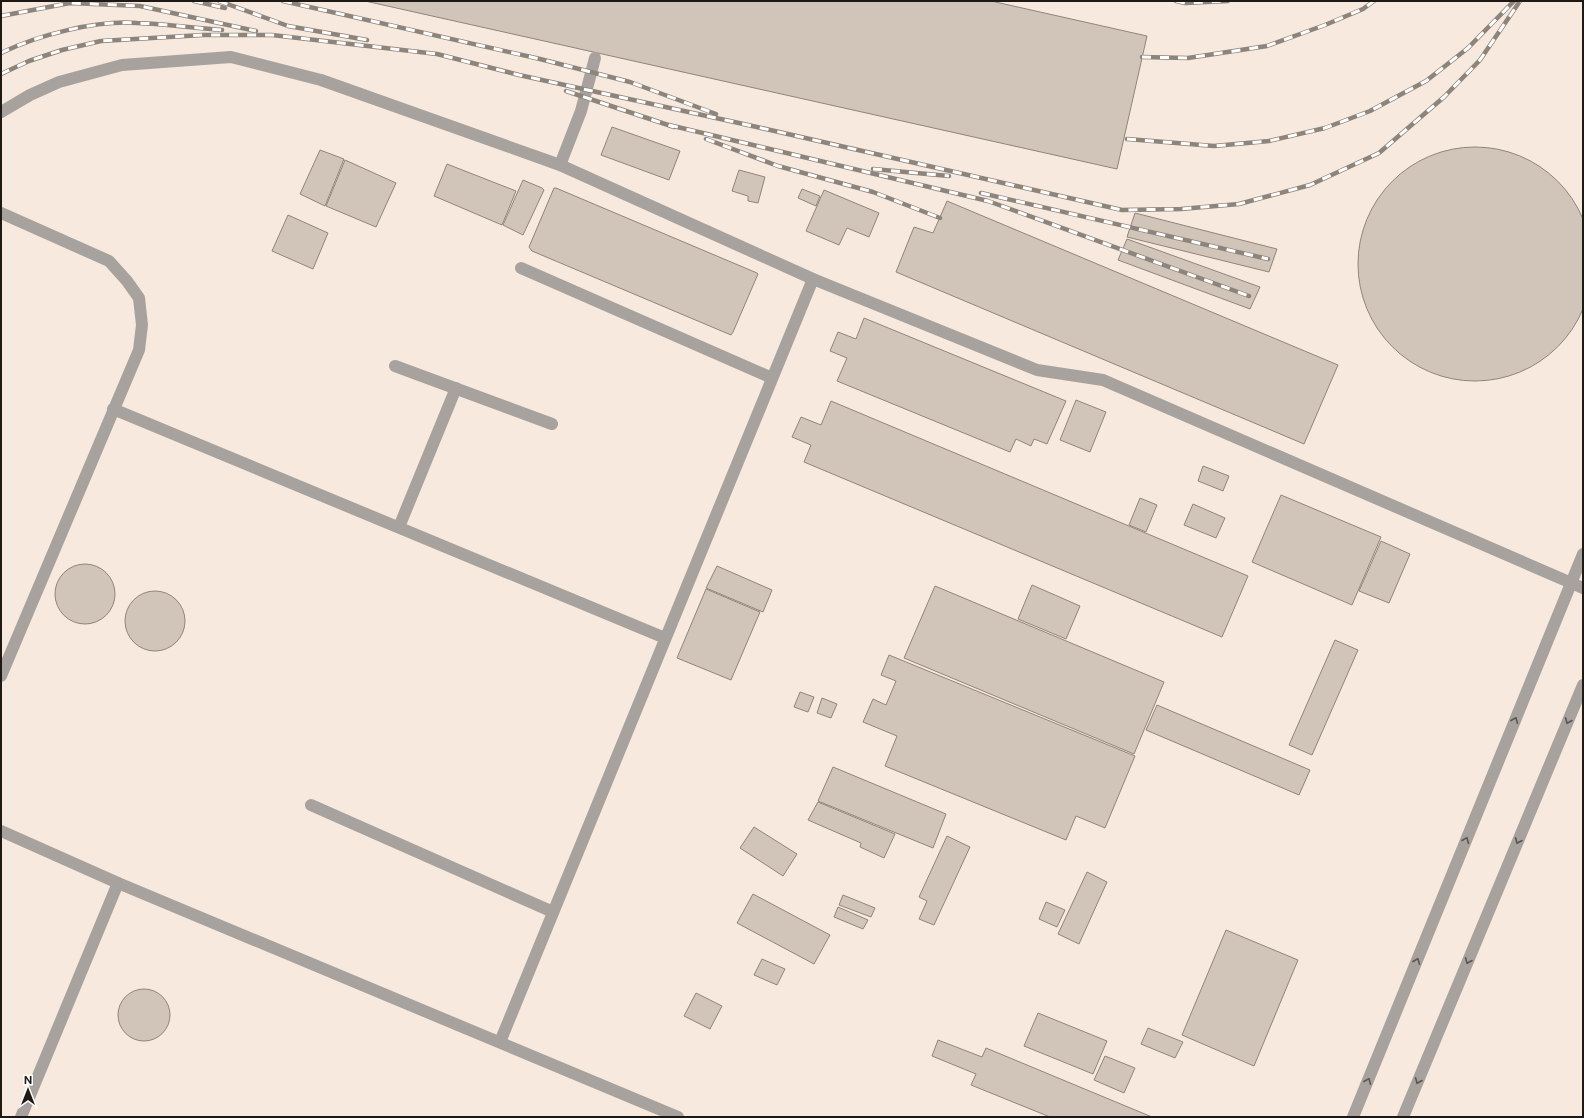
<svg xmlns="http://www.w3.org/2000/svg" width="1584" height="1118" font-family="'Public Sans',sans-serif">
<style>
.building{fill:#d1c4b9;stroke:#91847a}
.lines{fill:none;stroke-linecap:round;stroke-linejoin:round}
.lane{stroke:#a8a29e;stroke-width:12}
.rail-casing{stroke:#8d847c;stroke-width:4.5}
.rail{stroke:#fff;stroke-width:3;stroke-dasharray:9;stroke-linecap:butt}
.oneway{stroke:#5c5753}
</style>
<rect width="100%" height="100%" fill="#f7e9dd"/>
<g class="building">
<path d="M365,1H991L1147,36L1117,169Z"/>
<path d="M612,127L680,151L669,180L601,155Z"/>
<circle cx="1475" cy="264" r="117"/>
<path d="M320,150L344,159L325,206L300,194Z"/>
<path d="M345,160L396,183L376,227L326,206Z"/>
<path d="M447,164L516,191L502,225L434,196Z"/>
<path d="M739,170L765,177L758,203L748,201V196L732,191Z"/>
<path d="M523,180L542,188L544,190L523,235L503,225Z"/>
<path d="M554,188H556L757,273L758,274L733,332L731,335L532,251L529,247Z"/>
<path d="M802,189L820,196L816,206L798,198Z"/>
<path d="M824,190L879,213L869,237L847,228L839,245L806,231Z"/>
<path d="M947,201L1338,365L1304,444L896,272L914,227L933,233Z"/>
<path d="M1135,213L1277,249L1269,272L1127,237Z"/>
<path d="M288,215L328,233L313,269L272,251Z"/>
<path d="M1127,239L1260,287L1250,309L1118,260Z"/>
<path d="M864,318L1066,401L1047,444L1034,439L1031,446L1016,439L1010,452L837,381L847,358L830,351L838,332L856,339Z"/>
<path d="M1076,400L1106,412L1090,452L1060,440Z"/>
<path d="M831,401L1248,576L1222,637L804,462L811,445L792,437L801,417L821,425Z"/>
<path d="M1203,466L1229,476L1223,491L1198,481Z"/>
<path d="M1281,495L1381,537L1352,605L1252,562Z"/>
<path d="M1140,498L1157,505L1146,532L1129,525Z"/>
<path d="M1193,504L1225,518L1216,538L1184,525Z"/>
<path d="M1381,541L1410,554L1389,603L1359,591Z"/>
<circle cx="85" cy="594" r="30"/>
<path d="M717,566L772,590L763,612L706,588Z"/>
<path d="M1032,585L1080,606L1066,639L1018,619Z"/>
<path d="M935,586L1164,682L1134,754L904,658Z"/>
<path d="M706,589L760,612L731,680L677,658Z"/>
<circle cx="155" cy="621" r="30"/>
<path d="M1335,640L1358,650L1312,755L1289,745Z"/>
<path d="M889,655L1135,756L1105,828L1076,816L1066,840L885,766L897,736L863,722L873,699L886,705L896,681L881,675Z"/>
<path d="M800,692L814,697L808,712L794,707Z"/>
<path d="M822,698L837,704L831,718L817,713Z"/>
<path d="M1157,705L1310,770L1299,795L1146,730Z"/>
<path d="M833,767L946,814L933,848L818,801Z"/>
<path d="M818,802L895,834L884,858L860,847L861,843L808,820Z"/>
<path d="M754,827L797,854L783,876L740,848Z"/>
<path d="M947,836L970,847L934,925L919,919L927,901L919,897Z"/>
<path d="M1087,872L1107,882L1079,944L1058,934Z"/>
<path d="M753,894L830,935L814,964L737,923Z"/>
<path d="M843,895L875,908L871,917L839,905Z"/>
<path d="M1046,902L1065,910L1057,927L1039,919Z"/>
<path d="M838,907L868,920L863,929L834,917Z"/>
<path d="M1226,930L1298,960L1254,1066L1182,1035Z"/>
<path d="M762,959L785,969L777,985L754,975Z"/>
<circle cx="144" cy="1015" r="26"/>
<path d="M696,993L722,1006L710,1029L684,1016Z"/>
<path d="M1038,1013L1107,1041L1093,1074L1024,1046Z"/>
<path d="M1148,1028L1183,1042L1175,1058L1141,1044Z"/>
<path d="M938,1040L982,1057L986,1048L1152,1117H1050L971,1085L976,1074L932,1056Z"/>
<path d="M1105,1056L1135,1068L1124,1093L1094,1080Z"/>
</g>
<g class="lines">
<g class="lane">
<path d="M1,112L30,95L59,82L122,65L231,57L321,80L560,165L813,279L1037,370L1103,380L1583,588"/>
<path d="M560,165L581,111L595,58"/>
<path d="M1,213L109,261L127,281L139,298L142,325L139,350L1,676"/>
<path d="M521,268L772,378"/>
<path d="M395,366L552,424"/>
<path d="M113,409L665,638"/>
<path d="M399,527L456,388"/>
<path d="M311,805L553,912"/>
<path d="M1,831L118,883L678,1117"/>
<path d="M500,1042L813,279"/>
<path d="M21,1117L118,883"/>
<path d="M1353,1117L1583,554"/>
<path d="M1403,1117L1583,685"/>
</g>
<defs>
<g id="rail">
<path d="M194,1L225,8"/>
<path d="M219,1L288,26L367,40"/>
<path d="M283,1L540,59L630,82L716,114"/>
<path d="M1176,1L1185,3L1228,1"/>
<path d="M1,16L70,3L140,6L256,31"/>
<path d="M1,53C38,35 96,20 137,23C165,24 194,28 222,30"/>
<path d="M1142,57L1188,58L1267,46L1325,25L1363,9L1374,1"/>
<path d="M1,74L29,61L62,50L101,41L203,35H272L437,54L519,75L748,125L1122,210L1181,209L1239,204L1310,185L1379,153L1444,97L1480,60L1520,1"/>
<path d="M566,91L674,127"/>
<path d="M669,125L988,201L1249,296"/>
<path d="M706,139L778,166L873,192L940,218"/>
<path d="M1127,139L1214,146L1269,141L1325,128L1370,111L1426,81L1468,48L1514,1"/>
<path d="M873,169L949,176"/>
<path d="M981,193L1268,259"/>
</g>
</defs>
<use href="#rail" class="rail-casing"/>
<use href="#rail" class="rail"/>
</g>
<defs><path id="oneway-chevron" d="M-2-3.5L2.5 0L-2 3.5" fill="none" stroke-width="1.6" stroke-linecap="round" stroke-linejoin="round"/></defs>
<g class="oneway">
<use href="#oneway-chevron" transform="translate(1515 720) rotate(-68)"/>
<use href="#oneway-chevron" transform="translate(1568 721) rotate(113)"/>
<use href="#oneway-chevron" transform="translate(1466 840) rotate(-68)"/>
<use href="#oneway-chevron" transform="translate(1518 841) rotate(113)"/>
<use href="#oneway-chevron" transform="translate(1417 961) rotate(-68)"/>
<use href="#oneway-chevron" transform="translate(1468 961) rotate(113)"/>
<use href="#oneway-chevron" transform="translate(1368 1081) rotate(-68)"/>
<use href="#oneway-chevron" transform="translate(1418 1081) rotate(113)"/>
</g>
<rect width="1584" height="1118" fill="none" stroke="#1e1915" stroke-width="4"/>
<g transform="translate(28 1090)" stroke="#ffffff" stroke-width="3" paint-order="stroke">
<path d="M0-3L7 15L0 10L-7 15Z" fill="#1e1915"/>
<text y="-6" font-size="11" font-weight="bold" text-anchor="middle" fill="#1e1915">N</text>
</g>
</svg>
